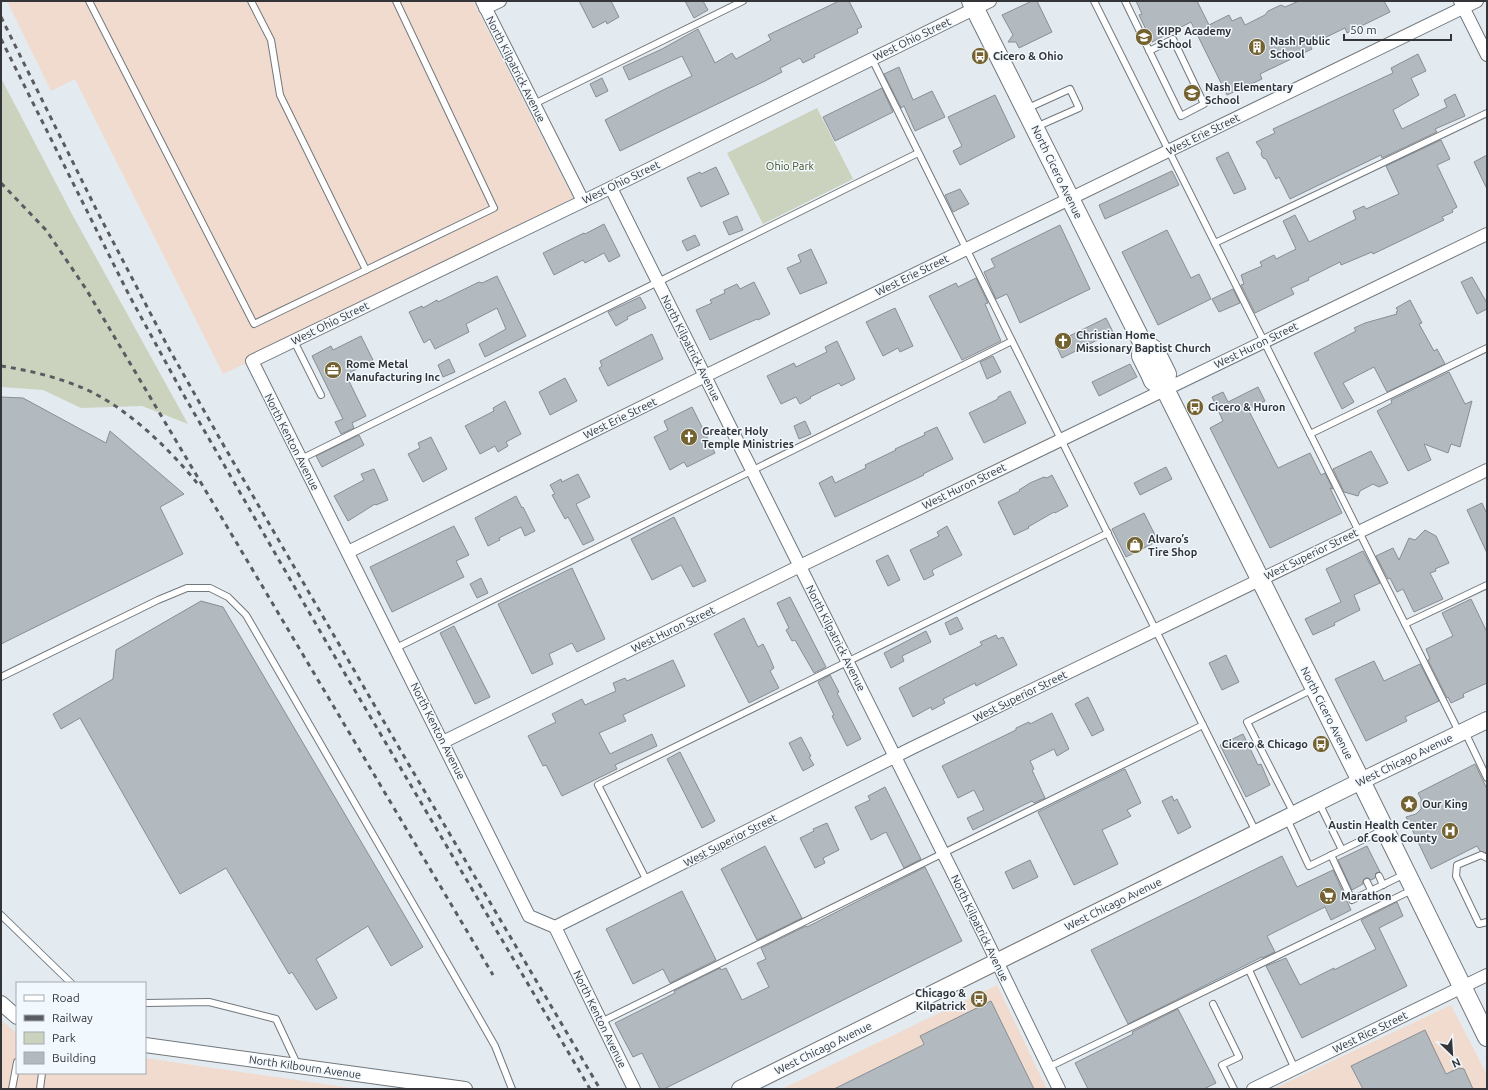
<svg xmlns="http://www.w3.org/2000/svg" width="1488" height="1090" font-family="Ubuntu,sans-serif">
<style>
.industrial{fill:#f1dbce}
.green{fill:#cbd3bf}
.building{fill:#b2b9bf;stroke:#888e94}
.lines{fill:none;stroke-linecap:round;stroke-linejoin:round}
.service-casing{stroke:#71787d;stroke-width:8}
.minor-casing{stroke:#71787d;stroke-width:14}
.tertiary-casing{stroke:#71787d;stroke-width:16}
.secondary-casing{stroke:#71787d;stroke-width:18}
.primary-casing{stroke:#71787d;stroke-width:20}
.service{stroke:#fff;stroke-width:6}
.minor{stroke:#fff;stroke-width:12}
.tertiary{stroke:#fff;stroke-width:14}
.secondary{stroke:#fff;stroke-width:16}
.primary{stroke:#fff;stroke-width:18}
.rail{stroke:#595c60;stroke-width:3;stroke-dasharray:5 5;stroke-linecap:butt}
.labels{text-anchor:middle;stroke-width:3;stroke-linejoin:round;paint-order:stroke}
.poi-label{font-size:11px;font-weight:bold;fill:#333538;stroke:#f1f8fe;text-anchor:start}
.street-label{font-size:11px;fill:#333538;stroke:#f1f8fe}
.park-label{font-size:11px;fill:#3e4d1f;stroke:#f1f8fe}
</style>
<rect width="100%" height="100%" fill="#e3ebf1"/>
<g class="industrial">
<path d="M7,1H473L573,198L289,343L223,374L75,79L51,91Z"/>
<path d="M997,985L1047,1089H782Z"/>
<path d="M1451,1005L1487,1075V1089H1273Z"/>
<path d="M1,1020L17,1033V1073H145V1058L358,1089H1Z"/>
</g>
<g class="green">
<path d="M1,78L72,214L188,424L142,406L81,408L43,390L1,387Z"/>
<path d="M817,108L853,179L763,224L727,153Z"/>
</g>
<g class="building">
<path d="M579,1H611L619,17L607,24L606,21L593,28Z"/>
<path d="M685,1H703L708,10L694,18Z"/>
<path d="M839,1H849L862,27L857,29L858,33L814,55L815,57L803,63L800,58L780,68L782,72L765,81L620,151L605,120L659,92L692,76L682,56L629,80L623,67L662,49L698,29L715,63L732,53L736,59L771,40L768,35Z"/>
<path d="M1032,1H1037L1052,32L1019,48L1016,42H1008L1013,35L1002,15Z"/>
<path d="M1136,1H1197L1209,25L1229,15L1232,21L1241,17L1245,25L1265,15L1268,11L1281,5L1285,7L1299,1H1384L1390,12L1347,33L1345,28L1310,45L1312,49L1260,74L1262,79L1227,95L1191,22L1152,42L1139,15L1142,14Z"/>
<path d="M1418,54L1426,71L1411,78L1419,95L1393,110L1402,129L1447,107L1444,100L1455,94L1465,116L1435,129L1437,132L1382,158L1381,155L1290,199L1279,177L1276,179L1266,159L1263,158L1261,154L1262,151L1256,142L1275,133L1273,129L1393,73L1391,68Z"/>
<path d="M899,67L913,100L932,91L945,117L915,131L904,106L901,108L884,74Z"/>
<path d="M602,78L608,91L596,97L590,84Z"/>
<path d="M882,88L893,112L835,141L823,117Z"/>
<path d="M995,95L1015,137L960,165L953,151L962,146L948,117Z"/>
<path d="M1441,140L1450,159L1437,165L1457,207L1452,210L1453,212L1442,217L1444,220L1373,254L1372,252L1341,265L1340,262L1308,278L1309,280L1291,288L1294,294L1255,313L1241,285L1244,284L1241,275L1262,266L1260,262L1274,255L1276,259L1296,249L1283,221L1295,215L1309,242L1356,219L1353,211L1364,206L1366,209L1399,194L1386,166Z"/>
<path d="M1228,152L1246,189L1234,194L1216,158Z"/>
<path d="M1487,155V189L1474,162Z"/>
<path d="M716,167L729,194L701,207L687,178L700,172L701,174Z"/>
<path d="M1172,171L1179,185L1105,219L1099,205Z"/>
<path d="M960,189L969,204L953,212L945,195Z"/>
<path d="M737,216L743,230L729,235L723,222Z"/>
<path d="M604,224L620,256L609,262L604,253L585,263L583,260L554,275L543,253L584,233L585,234Z"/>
<path d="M1060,225L1090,289L1020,323L1007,294L996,299L984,272L995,267L991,259Z"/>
<path d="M1167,230L1191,278L1199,274L1211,299L1158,325L1122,252Z"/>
<path d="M695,235L700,245L687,251L682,241Z"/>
<path d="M811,249L827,283L800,294L787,268L801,262L798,255Z"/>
<path d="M497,276L526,336L485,357L479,344L506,329L497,308L466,324L469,332L435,349L430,339L424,343L409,312L422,306L423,308L437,300L438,302L479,282L482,283Z"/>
<path d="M1472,277L1487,303V309L1477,314L1461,282Z"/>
<path d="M976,278L988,303L985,304L1001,341L962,360L929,296L956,283L958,287Z"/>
<path d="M754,282L770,314L758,320L757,319L710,340L696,310L712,303L710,300L725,293L724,290L737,284L740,289Z"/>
<path d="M1233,289L1240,303L1219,312L1212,299Z"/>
<path d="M640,297L646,308L627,317L628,319L616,326L608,312Z"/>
<path d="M1410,300L1422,323L1419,324L1434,351L1437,349L1445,364L1387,392L1374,367L1343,383L1354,402L1342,409L1314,353L1356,331L1354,328L1365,323L1397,314L1396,312L1398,311L1396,308Z"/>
<path d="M895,308L913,346L900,352L898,348L883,356L866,322Z"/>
<path d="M1106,318L1113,332L1062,358L1055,343Z"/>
<path d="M652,334L663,359L608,386L599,368L602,366L600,361Z"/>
<path d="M361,336L373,360L346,375L366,416L352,423L354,428L341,434L335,422L343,419L312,356L331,346L333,350Z"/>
<path d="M837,341L855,379L841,386L839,383L810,397L811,398L800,404L796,397L781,404L767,376L794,363L796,367L827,352L825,347Z"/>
<path d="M993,356L1001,372L987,379L980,362Z"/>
<path d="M449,359L455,372L443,377L438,365Z"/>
<path d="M1130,364L1137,377L1099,396L1092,382Z"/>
<path d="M1449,372L1465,404L1472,401L1460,447L1451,444L1448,453L1424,444L1431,460L1408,471L1377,411L1392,403L1391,400Z"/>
<path d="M565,378L577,401L550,415L539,392Z"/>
<path d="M1258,387L1265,401L1248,409L1278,468L1310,453L1321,475L1325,473L1333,489L1330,488L1342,513L1270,548L1210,428L1223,421L1212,397L1223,392L1228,402Z"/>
<path d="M1010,391L1026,423L984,443L969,413L998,399V397Z"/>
<path d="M1,397L23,398L106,443L110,431L184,494L160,507L183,554L1,644Z"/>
<path d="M505,401L521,434L506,442L508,446L498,452L495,446L480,454L465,426L494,411L493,408Z"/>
<path d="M692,407L715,453L687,467L684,462L670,470L654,437L668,430L664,421Z"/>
<path d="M805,421L811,434L799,439L794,426Z"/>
<path d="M937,427L953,459L923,474L924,475L835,517L819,483L832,476L835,483L866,468L865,465L896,450L895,449L925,435L924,433Z"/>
<path d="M359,435L364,445L322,467L316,456Z"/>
<path d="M431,437L447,469L423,482L408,454L420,448L418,443Z"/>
<path d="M1371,451L1388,483L1379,487L1373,484L1360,491L1358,496L1344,492L1333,469Z"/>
<path d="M1166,467L1172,479L1140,495L1134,483Z"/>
<path d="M374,469L388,500L376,505L375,504L348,521L334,496L364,480L361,474Z"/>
<path d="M578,474L590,497L576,504L594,540L583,545L568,517L565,519L552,495L555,494L550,485L561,479L562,482Z"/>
<path d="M1052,475L1068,506L1055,513L1054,512L1028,527L1029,528L1014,535L998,502L1020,491L1019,490L1030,483L1044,477L1047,478Z"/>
<path d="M516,496L522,508L523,507L535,531L525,536L521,527L499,538L500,540L488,546L475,518Z"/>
<path d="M1482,503L1487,514V553L1467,510Z"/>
<path d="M1144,513L1158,541L1126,557L1112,529Z"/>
<path d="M674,517L706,581L693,587L681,565L652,580L631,539Z"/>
<path d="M454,526L469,555L456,561L464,577L392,612L370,567Z"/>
<path d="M947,526L962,555L934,569L932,571L934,575L924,580L910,550L939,536L937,532Z"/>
<path d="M1425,530L1436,536L1449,563L1435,569L1436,571L1430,573L1443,599L1414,612L1403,589L1397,592L1390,578L1388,579L1376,556L1393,548L1399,560L1409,538L1415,540Z"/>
<path d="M1363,551L1380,583L1354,595L1360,610L1334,623L1335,625L1313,635L1305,619L1341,602L1326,569Z"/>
<path d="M888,555L900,580L888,586L876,561Z"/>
<path d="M572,568L605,639L577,652L572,643L549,654L553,664L532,674L498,604Z"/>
<path d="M481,578L488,593L477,598L470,584Z"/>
<path d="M790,597L826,667L814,673L795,640L792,641L786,630L789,628L777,603Z"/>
<path d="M1471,599L1487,632V683L1463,694L1464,697L1451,703L1448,697L1447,698L1428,660L1430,659L1426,649L1453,636L1442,613Z"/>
<path d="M201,601L223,607L423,947L391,966L368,926L316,959L337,998L316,1010L292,972L289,974L226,868L180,894L80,718L61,729L53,714L113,679L116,650Z"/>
<path d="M957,617L963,629L950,635L945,623Z"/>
<path d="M744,618L758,647L763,644L769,656L774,668L770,671L779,688L749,703L714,634Z"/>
<path d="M454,626L490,697L475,704L440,633Z"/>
<path d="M926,631L931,642L902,656L904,661L891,668L884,653Z"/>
<path d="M996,635L998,639L1003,637L1017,665L976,686L975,683L943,699L945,703L932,710L931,707L913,717L899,688L982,645L980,642Z"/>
<path d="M1226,655L1239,682L1222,690L1209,663Z"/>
<path d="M673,660L685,686L623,715L626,721L599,733L610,754L652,734L657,746L615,765L617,769L562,796L546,765L543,766L528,736L556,722L552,714L582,699L585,705L616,691L613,683L625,678L627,681Z"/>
<path d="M1374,661L1384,681L1420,664L1439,701L1405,717L1407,721L1366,741L1335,679Z"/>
<path d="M830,675L839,692L837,693L861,739L847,746L832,716L834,715L818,682Z"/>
<path d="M1088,697L1104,730L1092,736L1075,704Z"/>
<path d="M1052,713L1069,749L1057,756L1054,749L1030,761L1034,769L1032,770L1045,798L1034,803L1032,801L973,830L967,818L984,810L974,790L958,798L942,766L1016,730V728L1029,722L1030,724Z"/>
<path d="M1243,734L1258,765L1261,764L1270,785L1246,797L1220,745Z"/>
<path d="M801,737L811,756L809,757L814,765L803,771L789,743Z"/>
<path d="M680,752L715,821L702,828L667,759Z"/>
<path d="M1475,764L1487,789V853L1480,851L1477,846L1431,869L1406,817L1416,814L1421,809V799L1418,793Z"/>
<path d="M1125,769L1141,803L1127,810L1131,816L1102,830L1118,864L1074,885L1038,812Z"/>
<path d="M885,787L921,859L904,868L886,832L871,840L855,807L870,800L868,796Z"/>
<path d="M1172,796L1174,801L1177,799L1191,827L1178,834L1162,801Z"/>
<path d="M827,823L839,850L823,858L825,863L815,868L800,838L814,831L813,829Z"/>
<path d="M765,846L802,918L757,940L721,869Z"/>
<path d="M1367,846L1380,872L1376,873L1375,878L1371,880L1368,878H1365L1363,881V884L1352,890L1338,860Z"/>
<path d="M1282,856L1297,887L1333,870L1351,910L1331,920L1325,907L1267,936L1275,952L1262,958V957L1128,1024L1091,950Z"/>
<path d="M1030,860L1038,877L1013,889L1005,872Z"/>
<path d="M925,867L962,941L664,1089H660L642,1053L633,1057L615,1023L675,993L674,991L720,968L721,970L726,968L742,1000L769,987L757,963L766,959L761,948L806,926L807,927Z"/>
<path d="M682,891L716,960L670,983L663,969L633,984L606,929Z"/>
<path d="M1397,902L1403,916L1379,928L1407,986L1302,1038L1266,966L1286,958L1300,985L1334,968V970L1376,949L1361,920Z"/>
<path d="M991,1001L1034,1089H834L923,1045L924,1044L920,1036Z"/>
<path d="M1178,1009L1216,1083L1204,1089H1088L1075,1063L1133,1034L1132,1032Z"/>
<path d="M1425,1030L1446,1074L1459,1068L1464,1069L1473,1089H1363L1351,1066Z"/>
</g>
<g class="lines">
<defs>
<g id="service">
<path d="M89,1L254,324L366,270"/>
<path d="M251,1L271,40L280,95L366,270L494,208L396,1"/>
<path d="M1094,1L1459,732"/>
<path d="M1125,1L1181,116L1204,104L1173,39L1149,51"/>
<path d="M872,59L1256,832"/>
<path d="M534,104L743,1"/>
<path d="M1026,109L1070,89L1079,108L1036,127"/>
<path d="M1215,243L1487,113"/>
<path d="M294,341L321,395"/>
<path d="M1310,434L1487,348"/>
<path d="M301,459L918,153"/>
<path d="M1405,624L1487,585"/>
<path d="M396,648L1012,341"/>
<path d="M1,677L158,600L187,588H210L228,597L246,615L479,1018L495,1046L512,1089"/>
<path d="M1465,732L1487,778"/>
<path d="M1319,803L1342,850"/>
<path d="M1294,814L1247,722L1313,689"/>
<path d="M1287,819L1309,866L1383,830"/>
<path d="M1331,855L1352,900L1405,874"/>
<path d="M1487,858L1481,855L1457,865L1456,876L1479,924L1487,922"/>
<path d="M1379,876L1383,885"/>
<path d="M647,881L598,785L1108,533"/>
<path d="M1367,882L1371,890"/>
<path d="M1,915L71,983"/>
<path d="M1249,970L1295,1069"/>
<path d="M145,1003L209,1002L276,1019L297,1064"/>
<path d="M1213,1004L1239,1057L1222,1065L1234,1089"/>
<path d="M601,1022L1203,725"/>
<path d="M1049,1067L1412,890"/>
<path d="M12,1089L17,1062"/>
<path d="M40,1089L42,1073"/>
</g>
<g id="minor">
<path d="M482,1L583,201"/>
<path d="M1460,1L1487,55"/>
<path d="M485,8L500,1"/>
<path d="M611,188L984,935L1059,1089"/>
<path d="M348,552L705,376L1477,1"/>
<path d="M443,742L800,566L1487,234"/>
<path d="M555,927L912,748L1487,470"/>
<path d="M634,1089L555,927L529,916L252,361L596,195L990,1"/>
<path d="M1253,1089L1487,975"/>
</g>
<g id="tertiary">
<path d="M1,1003L17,1017"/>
<path d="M145,1045L465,1089"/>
</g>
<path id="secondary" d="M740,1089L1361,781L1487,720"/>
<g id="primary">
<path d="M971,1L1142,342L1141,356L1150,374L1153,381L1165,389L1361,781L1487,1037"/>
<path d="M1142,342L1155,350L1167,374L1165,389"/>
</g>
</defs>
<use href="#service" class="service-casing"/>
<use href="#minor" class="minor-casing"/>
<use href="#tertiary" class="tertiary-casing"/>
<use href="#secondary" class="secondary-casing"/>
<use href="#primary" class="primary-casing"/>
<use href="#service" class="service"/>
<use href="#minor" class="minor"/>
<use href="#tertiary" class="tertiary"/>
<use href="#secondary" class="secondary"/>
<use href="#primary" class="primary"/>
<g class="rail">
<path d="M1,17L97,211L168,347L224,446L412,770L600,1089"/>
<path d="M1,39L129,295L182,392L328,645L590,1089"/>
<path d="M1,183L46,230L86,289L493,975"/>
<path d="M1,366C27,370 53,376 78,386C122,403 167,446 197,483"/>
</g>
</g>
<defs>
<symbol id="school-disc" viewBox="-11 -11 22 22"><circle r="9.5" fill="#746230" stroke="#f1f8fe"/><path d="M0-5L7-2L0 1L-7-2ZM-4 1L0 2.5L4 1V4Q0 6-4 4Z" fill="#fff"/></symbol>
<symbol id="building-disc" viewBox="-11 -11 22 22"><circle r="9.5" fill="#746230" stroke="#f1f8fe"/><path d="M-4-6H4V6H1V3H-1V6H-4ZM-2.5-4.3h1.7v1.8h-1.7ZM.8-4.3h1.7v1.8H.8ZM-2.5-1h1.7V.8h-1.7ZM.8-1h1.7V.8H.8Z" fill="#fff"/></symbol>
<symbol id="bus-disc" viewBox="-11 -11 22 22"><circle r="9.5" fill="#746230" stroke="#f1f8fe"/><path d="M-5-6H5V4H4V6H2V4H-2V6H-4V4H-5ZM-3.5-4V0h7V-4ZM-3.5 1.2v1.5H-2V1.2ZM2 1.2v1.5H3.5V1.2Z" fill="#fff"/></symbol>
<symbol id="church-disc" viewBox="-11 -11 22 22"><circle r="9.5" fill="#746230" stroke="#f1f8fe"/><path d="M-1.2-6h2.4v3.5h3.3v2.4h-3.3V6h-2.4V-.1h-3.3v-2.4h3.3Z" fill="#fff"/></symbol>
<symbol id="office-disc" viewBox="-11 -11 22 22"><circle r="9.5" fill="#746230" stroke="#f1f8fe"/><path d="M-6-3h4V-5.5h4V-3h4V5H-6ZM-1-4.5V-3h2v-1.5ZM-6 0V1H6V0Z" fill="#fff"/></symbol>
<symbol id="shop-disc" viewBox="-11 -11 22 22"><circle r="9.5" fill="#746230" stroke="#f1f8fe"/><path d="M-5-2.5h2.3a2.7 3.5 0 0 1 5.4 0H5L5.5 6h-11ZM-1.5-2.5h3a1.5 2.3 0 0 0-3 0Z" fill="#fff"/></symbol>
<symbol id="sight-disc" viewBox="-11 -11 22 22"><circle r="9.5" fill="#746230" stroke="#f1f8fe"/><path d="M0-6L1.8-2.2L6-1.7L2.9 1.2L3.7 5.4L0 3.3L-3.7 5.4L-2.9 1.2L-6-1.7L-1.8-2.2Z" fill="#fff"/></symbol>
<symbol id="hospital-disc" viewBox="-11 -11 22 22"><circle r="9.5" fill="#746230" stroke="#f1f8fe"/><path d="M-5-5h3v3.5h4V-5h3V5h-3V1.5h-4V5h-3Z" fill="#fff"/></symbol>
<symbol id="supermarket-disc" viewBox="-11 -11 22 22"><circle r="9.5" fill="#746230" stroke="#f1f8fe"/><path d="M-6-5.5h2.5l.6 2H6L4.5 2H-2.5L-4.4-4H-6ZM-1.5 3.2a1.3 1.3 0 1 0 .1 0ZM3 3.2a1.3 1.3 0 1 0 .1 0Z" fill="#fff"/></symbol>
</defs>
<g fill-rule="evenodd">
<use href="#school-disc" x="1134" y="27" width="20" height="20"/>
<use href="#building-disc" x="1247" y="37" width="20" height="20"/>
<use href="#bus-disc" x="970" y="46" width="20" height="20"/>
<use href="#school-disc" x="1182" y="83" width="20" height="20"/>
<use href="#church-disc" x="1053" y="331" width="20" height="20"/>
<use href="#office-disc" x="323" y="360" width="20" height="20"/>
<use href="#bus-disc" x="1185" y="397" width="20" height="20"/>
<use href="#church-disc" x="679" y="427" width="20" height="20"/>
<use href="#shop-disc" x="1125" y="535" width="20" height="20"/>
<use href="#bus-disc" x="1311" y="734" width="20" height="20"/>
<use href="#sight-disc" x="1399" y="794" width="20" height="20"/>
<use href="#hospital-disc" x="1440" y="821" width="20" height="20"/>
<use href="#supermarket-disc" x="1318" y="886" width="20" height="20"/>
<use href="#bus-disc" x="969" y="989" width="20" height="20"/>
</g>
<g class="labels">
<g class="poi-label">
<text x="1157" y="35">KIPP Academy<tspan x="1157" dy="13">School</tspan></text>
<text x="1270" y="45">Nash Public<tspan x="1270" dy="13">School</tspan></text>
<text x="993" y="60">Cicero &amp; Ohio</text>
<text x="1205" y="91">Nash Elementary<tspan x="1205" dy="13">School</tspan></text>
<text x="1076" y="339">Christian Home<tspan x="1076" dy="13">Missionary Baptist Church</tspan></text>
<text x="346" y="368">Rome Metal<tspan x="346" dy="13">Manufacturing Inc</tspan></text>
<text x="1208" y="411">Cicero &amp; Huron</text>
<text x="702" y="435">Greater Holy<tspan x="702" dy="13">Temple Ministries</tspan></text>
<text x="1148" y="543">Alvaro’s<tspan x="1148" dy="13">Tire Shop</tspan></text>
<text x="1308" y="748" text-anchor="end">Cicero &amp; Chicago</text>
<text x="1422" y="808">Our King</text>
<text x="1437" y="829" text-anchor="end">Austin Health Center<tspan x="1437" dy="13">of Cook County</tspan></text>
<text x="1341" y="900">Marathon</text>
<text x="966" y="997" text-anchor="end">Chicago &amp;<tspan x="966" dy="13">Kilpatrick</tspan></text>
</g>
<g class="street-label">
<text transform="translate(912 39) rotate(-26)" y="4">West Ohio Street</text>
<text transform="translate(516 69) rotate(63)" y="4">North Kilpatrick Avenue</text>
<text transform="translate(1203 134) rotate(-26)" y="4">West Erie Street</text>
<text transform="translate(1057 172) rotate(64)" y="4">North Cicero Avenue</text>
<text transform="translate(621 182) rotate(-26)" y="4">West Ohio Street</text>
<text transform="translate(912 275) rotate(-26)" y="4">West Erie Street</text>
<text transform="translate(330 323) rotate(-26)" y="4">West Ohio Street</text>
<text transform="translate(1256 345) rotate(-26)" y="4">West Huron Street</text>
<text transform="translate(691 348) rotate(63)" y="4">North Kilpatrick Avenue</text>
<text transform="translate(620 418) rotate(-26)" y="4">West Erie Street</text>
<text transform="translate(292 442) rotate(63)" y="4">North Kenton Avenue</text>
<text transform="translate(964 486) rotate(-26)" y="4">West Huron Street</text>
<text transform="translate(1311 554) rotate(-26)" y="4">West Superior Street</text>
<text transform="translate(673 629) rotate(-26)" y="4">West Huron Street</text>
<text transform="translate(836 638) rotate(63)" y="4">North Kilpatrick Avenue</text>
<text transform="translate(1020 696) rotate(-26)" y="4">West Superior Street</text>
<text transform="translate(1327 713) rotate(63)" y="4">North Cicero Avenue</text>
<text transform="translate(438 731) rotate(63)" y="4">North Kenton Avenue</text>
<text transform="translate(1404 760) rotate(-26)" y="4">West Chicago Avenue</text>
<text transform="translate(730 840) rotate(-27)" y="4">West Superior Street</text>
<text transform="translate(1113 904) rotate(-26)" y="4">West Chicago Avenue</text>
<text transform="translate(980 928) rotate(64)" y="4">North Kilpatrick Avenue</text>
<text transform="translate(600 1019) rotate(64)" y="4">North Kenton Avenue</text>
<text transform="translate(1370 1032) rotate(-26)" y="4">West Rice Street</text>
<text transform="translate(823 1048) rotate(-26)" y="4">West Chicago Avenue</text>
<text transform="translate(305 1067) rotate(8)" y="4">North Kilbourn Avenue</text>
</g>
<g class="park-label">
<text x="790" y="170">Ohio Park</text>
</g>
</g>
<rect width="1488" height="1090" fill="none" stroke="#333538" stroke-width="4"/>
<rect x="16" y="982" width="130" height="92" fill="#f1f8fe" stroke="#a5aaaf"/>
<rect x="24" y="995" width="20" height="6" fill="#ffffff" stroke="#a5aaaf"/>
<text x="52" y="1002" font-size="12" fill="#333538">Road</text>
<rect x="24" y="1015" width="20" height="6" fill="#595c60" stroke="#a5aaaf"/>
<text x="52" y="1022" font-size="12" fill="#333538">Railway</text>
<rect x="24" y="1032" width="20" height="12" fill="#cbd3bf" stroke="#a5aaaf"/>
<text x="52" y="1042" font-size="12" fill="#333538">Park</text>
<rect x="24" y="1052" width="20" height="12" fill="#b2b9bf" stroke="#a5aaaf"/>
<text x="52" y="1062" font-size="12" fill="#333538">Building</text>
<g transform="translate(1452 1054) rotate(155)" stroke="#f1f8fe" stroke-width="3" paint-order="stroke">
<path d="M0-3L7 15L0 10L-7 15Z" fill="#333538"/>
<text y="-6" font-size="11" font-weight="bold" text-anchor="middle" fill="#333538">N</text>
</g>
<path d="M1344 34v6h107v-6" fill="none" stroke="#333538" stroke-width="2"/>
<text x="1350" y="34" font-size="12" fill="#333538" stroke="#f1f8fe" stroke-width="3" paint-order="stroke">50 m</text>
</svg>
